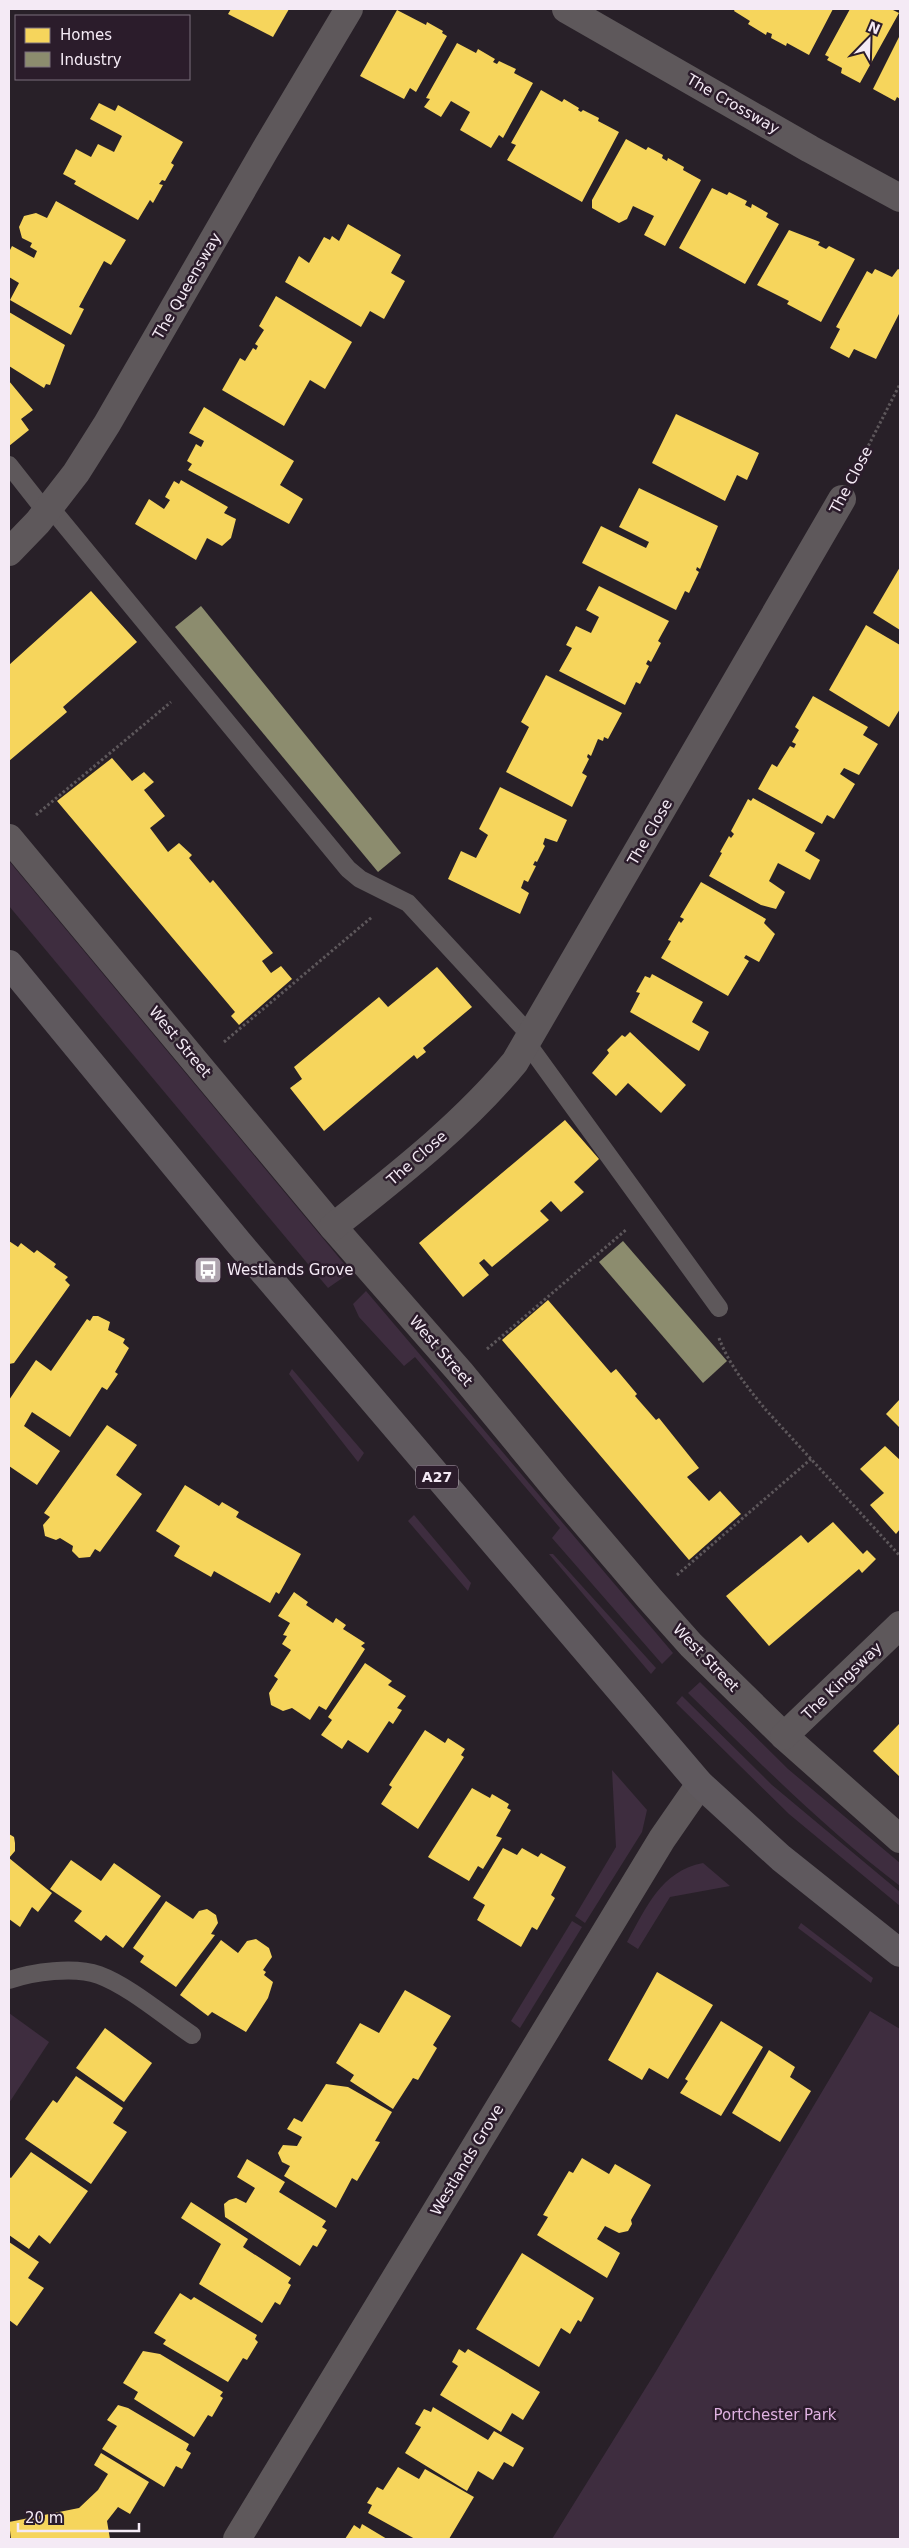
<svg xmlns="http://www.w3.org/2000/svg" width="909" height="2548" font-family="'DejaVu Sans',sans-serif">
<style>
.green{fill:#3e2d3f}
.homes{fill:#f6d55c}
.industry{fill:#8c8c6e}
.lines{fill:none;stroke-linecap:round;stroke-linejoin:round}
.path{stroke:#5d575b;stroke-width:3;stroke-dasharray:2.5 2.5;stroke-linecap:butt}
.lane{stroke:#5e585b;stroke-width:18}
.street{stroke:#5e585b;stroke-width:28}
.primary{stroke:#5f595e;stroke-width:28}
.labels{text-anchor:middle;stroke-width:5;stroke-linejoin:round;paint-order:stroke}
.shield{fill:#2b1c2b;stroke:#b8acb8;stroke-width:1}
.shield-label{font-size:14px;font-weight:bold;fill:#f4eaf5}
.street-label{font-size:15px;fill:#f4eaf5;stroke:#2b1c2b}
.poi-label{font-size:15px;fill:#f4eaf5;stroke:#2b1c2b;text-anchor:start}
.park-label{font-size:15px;fill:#dfb1e1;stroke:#2b1c2b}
</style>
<rect width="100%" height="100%" fill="#282028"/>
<g class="green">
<path d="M9,861L351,1272L328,1288L9,906Z"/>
<path d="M366,1291L673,1653L662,1664L552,1538L560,1528L415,1357L404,1366L359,1317L353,1304Z"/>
<path d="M292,1369L364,1453L358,1462L289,1374Z"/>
<path d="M414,1515L471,1583L468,1591L408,1521Z"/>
<path d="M549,1554H553L656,1668L651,1674Z"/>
<path d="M700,1682L788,1769L900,1863V1886C824,1828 756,1759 688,1693Z"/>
<path d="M682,1696L772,1785L900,1892V1906L789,1814L676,1703Z"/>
<path d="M612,1770L647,1810L642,1832L585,1923L575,1916L616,1847Z"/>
<path d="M703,1863L730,1886L670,1897L638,1949L627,1942C646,1908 661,1871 703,1863Z"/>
<path d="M572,1921L582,1927L520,2028L511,2021Z"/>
<path d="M801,1923L873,1978L871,1983L798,1928Z"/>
<path d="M870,2011L900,2029V2539H552L655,2373Z"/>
<path d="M9,2013L49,2042L9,2103Z"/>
</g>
<g class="homes">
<path d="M231,9H289L273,37L228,14Z"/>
<path d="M735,9H833L809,55L787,43L786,46L771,38L772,34L767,32L766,35L748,24L750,21L734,11Z"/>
<path d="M850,9H891L899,13L860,83L841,73L842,68L827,60L829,57L825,55Z"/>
<path d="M397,10L426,25L427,22L443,31L442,33L447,36L416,92L410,88L404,99L360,76Z"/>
<path d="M900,35V99L897,97L895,101L873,89Z"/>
<path d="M457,43L476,53L478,49L495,59L493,62L497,64L499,61L516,69L514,73L533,83L503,138L499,135L491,148L460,130L470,112L451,101L441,117L424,107L430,99L426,98Z"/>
<path d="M541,90L562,102L564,99L579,108L578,110L581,112L583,110L599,118L598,121L619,132L582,202L507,160L516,145L511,143Z"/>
<path d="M99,103L115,111L118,105L183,142L171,163L174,165L165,181L162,180L159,184L163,185L153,203L150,200L138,220L74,184L76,181L63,174L76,149L91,157L98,144L114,152L122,136L90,119Z"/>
<path d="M626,139L646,150L648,147L663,155L662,158L667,161L668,158L684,167L683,170L701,180L665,246L644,235L654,216L633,206L627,219L619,223L592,208V200Z"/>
<path d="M712,188L727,195L729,192L747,201L745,205L751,208L752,204L768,213L766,217L779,224L745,284L679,248Z"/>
<path d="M56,201L126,240L111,265L104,261L79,307L84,309L71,335L10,300L19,283L9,277V252L12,246L34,258L37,251L30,247L32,243L22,238L19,227L24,216L36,213L47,218Z"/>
<path d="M348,224L401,255L391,273L405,281L384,319L370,311L361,327L285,282L299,256L309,263L324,237L330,240L332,236L339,241Z"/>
<path d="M789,230L820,242L818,245L826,249L829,246L855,259L821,322L787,304L789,301L757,285Z"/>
<path d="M875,269L892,277L898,269L900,270V312L876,359L854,349L849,358L830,348L840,329L836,327L867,271L872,274Z"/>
<path d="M276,296L352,342L325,389L310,380L284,426L222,390L240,358L245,361L253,348L256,350L258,346L255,344L264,330L259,326Z"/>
<path d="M9,312L65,345L50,385L46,384L44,388L9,366Z"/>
<path d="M9,381L33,410L21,419L29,430L9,446Z"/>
<path d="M204,407L294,461L280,485L303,499L289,524L188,470L192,464L187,461L196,444L201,447L204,441L189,433Z"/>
<path d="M676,414L759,453L747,480L737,475L725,501L652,463Z"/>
<path d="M181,480L228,507L224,513L236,519L231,538L222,546L207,538L196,560L135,524L149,499L164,509L170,500L165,497L174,481L179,484Z"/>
<path d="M639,488L718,526L700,569L697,567L696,570L699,572L689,593L685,591L676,610L582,563L601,526L646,548L649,542L619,527Z"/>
<path d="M900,567V630L873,613Z"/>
<path d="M599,586L669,621L658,641L661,643L651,662L648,660L646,664L649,666L640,684L636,682L625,705L559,671L572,648L566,645L576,626L591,633L599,617L586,610Z"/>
<path d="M91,591L137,642L63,707L67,712L9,761V665Z"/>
<path d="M866,625L900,645V709L889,727L829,690Z"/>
<path d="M546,675L622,713L608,739L604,737L603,741L598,739L591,756L588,754L587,757L589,759L582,773L587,776L572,807L506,772L529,727L521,722Z"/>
<path d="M813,696L868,727L863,735L878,744L859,775L844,768L840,774L855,784L834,819L827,815L822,824L758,789L772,764L777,767L790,746L794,748L796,744L792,742L799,730L795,727Z"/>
<path d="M112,758L132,781L144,772L154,782L144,790L165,816L150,828L168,852L179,843L192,855L189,858L210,883L213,880L273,953L262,961L271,973L281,966L292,979L239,1025L231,1016L235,1012L57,801Z"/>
<path d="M500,787L567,820L557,842L545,838L543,844L545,846L537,862L535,861L533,865L536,866L528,882L524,880L521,888L529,893L520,914L448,879L461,851L476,858L488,835L479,829Z"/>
<path d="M753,798L815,833L805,851L820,860L810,880L778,863L769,881L785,892L776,909L761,905L709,876L722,853L720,852L729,836L731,838L734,834L731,831L748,799L751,801Z"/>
<path d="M701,882L766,919L764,923L775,934L759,962L746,955L744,958L749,961L728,996L661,958L671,941L668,940L679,921L681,923L684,919L680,917Z"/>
<path d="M437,967L472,1007L423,1048L426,1052L417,1059L414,1055L324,1131L290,1088L302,1079L294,1067L379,997L388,1007Z"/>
<path d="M652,974L703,1002L692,1022L709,1032L699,1051L630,1012L640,993L636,992L645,976L650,978Z"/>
<path d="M630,1032L686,1085L661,1113L628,1083L616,1096L592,1073L609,1053L607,1050L622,1035L625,1037Z"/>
<path d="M565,1120L599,1159L574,1182L584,1192L561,1212L551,1201L540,1211L549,1220L492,1267L484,1259L479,1263L489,1275L463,1297L419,1243Z"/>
<path d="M9,1241L18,1247L21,1243L34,1253L37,1250L56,1264L54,1267L68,1277L65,1280L70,1285L14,1363L9,1364Z"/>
<path d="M548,1300L611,1373L616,1369L637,1394L635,1396L656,1420L659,1418L699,1468L687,1477L709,1501L720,1491L741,1514L689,1560L502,1340Z"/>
<path d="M93,1316H98L110,1322L108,1330L125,1339L123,1343L129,1348L115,1372L118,1374L107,1390L102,1387L70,1437L32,1412L24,1426L60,1451L37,1485L9,1466V1400L36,1360L51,1371L87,1319L90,1321Z"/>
<path d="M900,1399V1428L886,1414Z"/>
<path d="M107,1425L137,1445L116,1475L142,1494L100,1552L95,1549L90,1557L79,1558L72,1551L73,1546L60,1538L56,1540L45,1536L43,1525L50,1517L44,1513Z"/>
<path d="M885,1446L900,1460V1529L896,1534L870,1505L884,1493L860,1469Z"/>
<path d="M185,1485L219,1506L222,1502L239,1512L236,1517L301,1554L279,1594L276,1592L270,1603L214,1571L211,1577L174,1556L180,1546L156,1531Z"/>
<path d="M833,1522L863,1554L867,1550L876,1559L862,1573L859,1569L769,1646L726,1596L801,1535L808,1543Z"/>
<path d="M294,1592L308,1602L306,1605L333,1623L336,1618L346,1625L343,1629L365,1643L361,1646L365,1649L326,1710L319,1706L310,1720L292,1708L283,1711L271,1705L269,1693L278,1679L274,1676L291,1650L282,1644L287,1636L283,1635L290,1623L278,1616Z"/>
<path d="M365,1663L392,1681L388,1685L406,1696L397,1708L402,1710L393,1724L389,1721L368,1753L348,1740L342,1749L321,1735L332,1720L328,1717Z"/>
<path d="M900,1723V1777L873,1751Z"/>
<path d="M425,1730L445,1743L448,1738L465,1749L461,1755L464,1757L418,1829L381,1804L392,1787L389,1785Z"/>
<path d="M472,1788L490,1798L492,1794L509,1804L507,1808L511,1810L496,1836L502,1838L483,1869L478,1866L469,1881L428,1857Z"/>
<path d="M9,1834L14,1837L15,1843V1851L9,1858L52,1893L38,1912L32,1907L20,1927L9,1919Z"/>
<path d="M503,1848L517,1855L522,1848L538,1857L541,1853L566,1867L551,1895L555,1898L537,1930L532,1927L521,1947L477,1920L485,1905L473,1898Z"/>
<path d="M71,1860L101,1881L114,1863L161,1896L123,1948L106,1935L101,1941L74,1921L82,1911L50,1889Z"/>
<path d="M166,1901L193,1919L199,1911L207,1909L216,1915L218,1923L211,1934L215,1935L176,1987L140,1962L144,1956L133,1948Z"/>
<path d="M256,1939L269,1948L272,1957L263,1970L266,1972L264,1975L273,1982L268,1998L246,2032L212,2012L208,2016L180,1995L221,1940L238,1953L247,1941Z"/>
<path d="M657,1972L713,2005L668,2079L649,2068L642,2080L608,2060Z"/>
<path d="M405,1990L451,2016L433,2045L437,2048L418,2080L413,2078L393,2109L350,2081L354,2075L336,2063L360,2023L379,2033Z"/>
<path d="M721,2021L763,2047L721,2116L680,2093L688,2081L685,2079Z"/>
<path d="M105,2028L152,2063L124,2102L76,2068Z"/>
<path d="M769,2050L795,2067L790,2077L811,2091L780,2142L732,2113Z"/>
<path d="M76,2076L123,2108L113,2123L127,2132L91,2184L25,2139L53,2100L57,2103Z"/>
<path d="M326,2084L348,2087L392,2112L375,2141L380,2142L357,2181L352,2178L336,2208L284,2176L290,2166L282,2162L278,2153L283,2145L297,2146L302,2137L287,2129L294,2118L302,2122Z"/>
<path d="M31,2152L88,2191L50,2244L39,2235L29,2249L9,2235V2177L11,2178Z"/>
<path d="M582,2158L609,2174L615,2164L651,2185L631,2220L632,2224L628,2231L619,2233L605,2226L597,2239L620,2253L607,2278L537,2235L548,2217L543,2215L569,2171L573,2173Z"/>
<path d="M247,2159L285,2182L279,2192L326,2221L322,2227L327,2230L317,2247L313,2245L300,2266L225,2217L224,2204L229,2200L236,2198L246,2203L255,2188L237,2177Z"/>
<path d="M191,2202L248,2239L243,2247L291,2278L288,2283L291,2285L280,2305L275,2302L262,2323L199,2284L221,2244L181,2218Z"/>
<path d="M9,2242L39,2262L28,2278L44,2288L17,2326L9,2320Z"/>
<path d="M522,2253L594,2298L581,2322L578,2320L570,2334L561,2328L539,2367L476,2329Z"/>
<path d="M180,2293L191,2300L194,2297L257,2335L255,2339L258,2342L247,2360L243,2358L228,2382L163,2344L166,2340L154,2333Z"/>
<path d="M459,2349L465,2353L468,2349L540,2392L523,2420L512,2413L501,2432L440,2395L458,2366L452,2362Z"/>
<path d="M143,2351L160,2354L223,2392L220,2396L223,2398L212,2417L208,2415L194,2437L134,2399L138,2392L123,2383Z"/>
<path d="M118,2405L128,2408L189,2444L186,2450L191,2453L182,2469L176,2466L164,2487L102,2449L117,2426L107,2420Z"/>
<path d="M433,2407L488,2440L494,2431L524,2448L513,2467L504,2462L493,2480L478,2471L467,2491L405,2453L421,2427L415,2424L424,2409L431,2412Z"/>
<path d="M101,2453L149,2482L130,2514L118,2507L107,2521L110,2539H11L9,2522L79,2508L98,2490L108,2474L94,2465Z"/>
<path d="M398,2467L419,2479L425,2469L474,2497L449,2539H415L368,2513L372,2505L367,2503L377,2487L383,2490Z"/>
<path d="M362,2524L387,2539H345L354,2525L360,2529Z"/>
</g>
<g class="industry">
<path d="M201,606L401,853L378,872L175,627Z"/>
<path d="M623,1241L727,1361L703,1383L599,1262Z"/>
</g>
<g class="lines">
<g class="path">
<path d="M857,468L900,384"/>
<path d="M36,815L171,702"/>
<path d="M224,1042L372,917"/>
<path d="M719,1338C729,1365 748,1388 766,1410L900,1556"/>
<path d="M487,1349L627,1229"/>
<path d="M677,1575L811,1459"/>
</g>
<g class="lane">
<path d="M9,465L46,512"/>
<path d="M50,507L348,869L360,879L408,903L531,1036"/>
<path d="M527,1043L719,1308"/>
<path d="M9,1980C33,1972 74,1966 99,1975C129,1986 165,2017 192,2035"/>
</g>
<g class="street">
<path d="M566,9L810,149L900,198"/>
<path d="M9,552L38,522L76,473L107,424L265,150L349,9"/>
<path d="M9,838L333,1227L460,1372L557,1490L650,1599L691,1645L784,1736L900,1839"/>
<path d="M333,1227C397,1176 463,1125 515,1062L842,499"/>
<path d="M784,1736L900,1625"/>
<path d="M237,2539L662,1839L700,1784"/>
</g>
<path class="primary" d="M9,964L238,1242L700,1784L781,1858L900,1953"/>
</g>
<defs>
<symbol id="bus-square" viewBox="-11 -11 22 22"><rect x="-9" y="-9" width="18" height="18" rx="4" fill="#ada3ad" stroke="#2b1c2b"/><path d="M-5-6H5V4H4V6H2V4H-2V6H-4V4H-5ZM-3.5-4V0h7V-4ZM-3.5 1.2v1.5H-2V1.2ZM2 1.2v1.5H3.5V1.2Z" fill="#fff"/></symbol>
</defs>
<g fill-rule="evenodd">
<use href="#bus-square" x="192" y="1254" width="32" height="32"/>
</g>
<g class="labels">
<rect class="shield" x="416" y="1465.5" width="42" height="23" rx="4"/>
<g class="shield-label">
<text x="437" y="1482">A27</text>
</g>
<g class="street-label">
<text transform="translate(733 104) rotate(30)" y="5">The Crossway</text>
<text transform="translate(187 286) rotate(-60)" y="5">The Queensway</text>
<text transform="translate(851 480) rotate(-62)" y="5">The Close</text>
<text transform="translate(650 832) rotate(-60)" y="5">The Close</text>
<text transform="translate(180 1042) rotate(50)" y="5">West Street</text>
<text transform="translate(417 1158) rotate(-41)" y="5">The Close</text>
<text transform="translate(441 1351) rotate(49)" y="5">West Street</text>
<text transform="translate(706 1658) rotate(46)" y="5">West Street</text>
<text transform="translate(842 1681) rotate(-44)" y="5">The Kingsway</text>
<text transform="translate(467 2160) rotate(-59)" y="5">Westlands Grove</text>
</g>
<g class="poi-label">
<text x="227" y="1275">Westlands Grove</text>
</g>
<g class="park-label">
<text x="775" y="2420">Portchester Park</text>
</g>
</g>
<rect width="909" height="2548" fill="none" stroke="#f4eaf5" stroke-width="20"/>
<rect x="15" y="15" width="175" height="65" fill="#2b1c2b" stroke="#7b6e7c"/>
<rect x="25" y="28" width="25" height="15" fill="#f6d55c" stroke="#7b6e7c"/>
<text x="60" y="40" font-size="15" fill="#f4eaf5">Homes</text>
<rect x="25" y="52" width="25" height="15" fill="#8c8c6e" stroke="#7b6e7c"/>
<text x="60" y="65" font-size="15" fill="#f4eaf5">Industry</text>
<g transform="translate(869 40) rotate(23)" stroke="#2b1c2b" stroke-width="4" paint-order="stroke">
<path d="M0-4L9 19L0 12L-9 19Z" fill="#f4eaf5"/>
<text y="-8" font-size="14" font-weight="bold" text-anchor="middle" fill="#f4eaf5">N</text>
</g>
<path d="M18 2523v8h121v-8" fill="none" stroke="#f4eaf5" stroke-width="2.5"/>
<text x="25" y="2523" font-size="15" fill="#f4eaf5" stroke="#2b1c2b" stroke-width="4" paint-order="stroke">20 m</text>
</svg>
